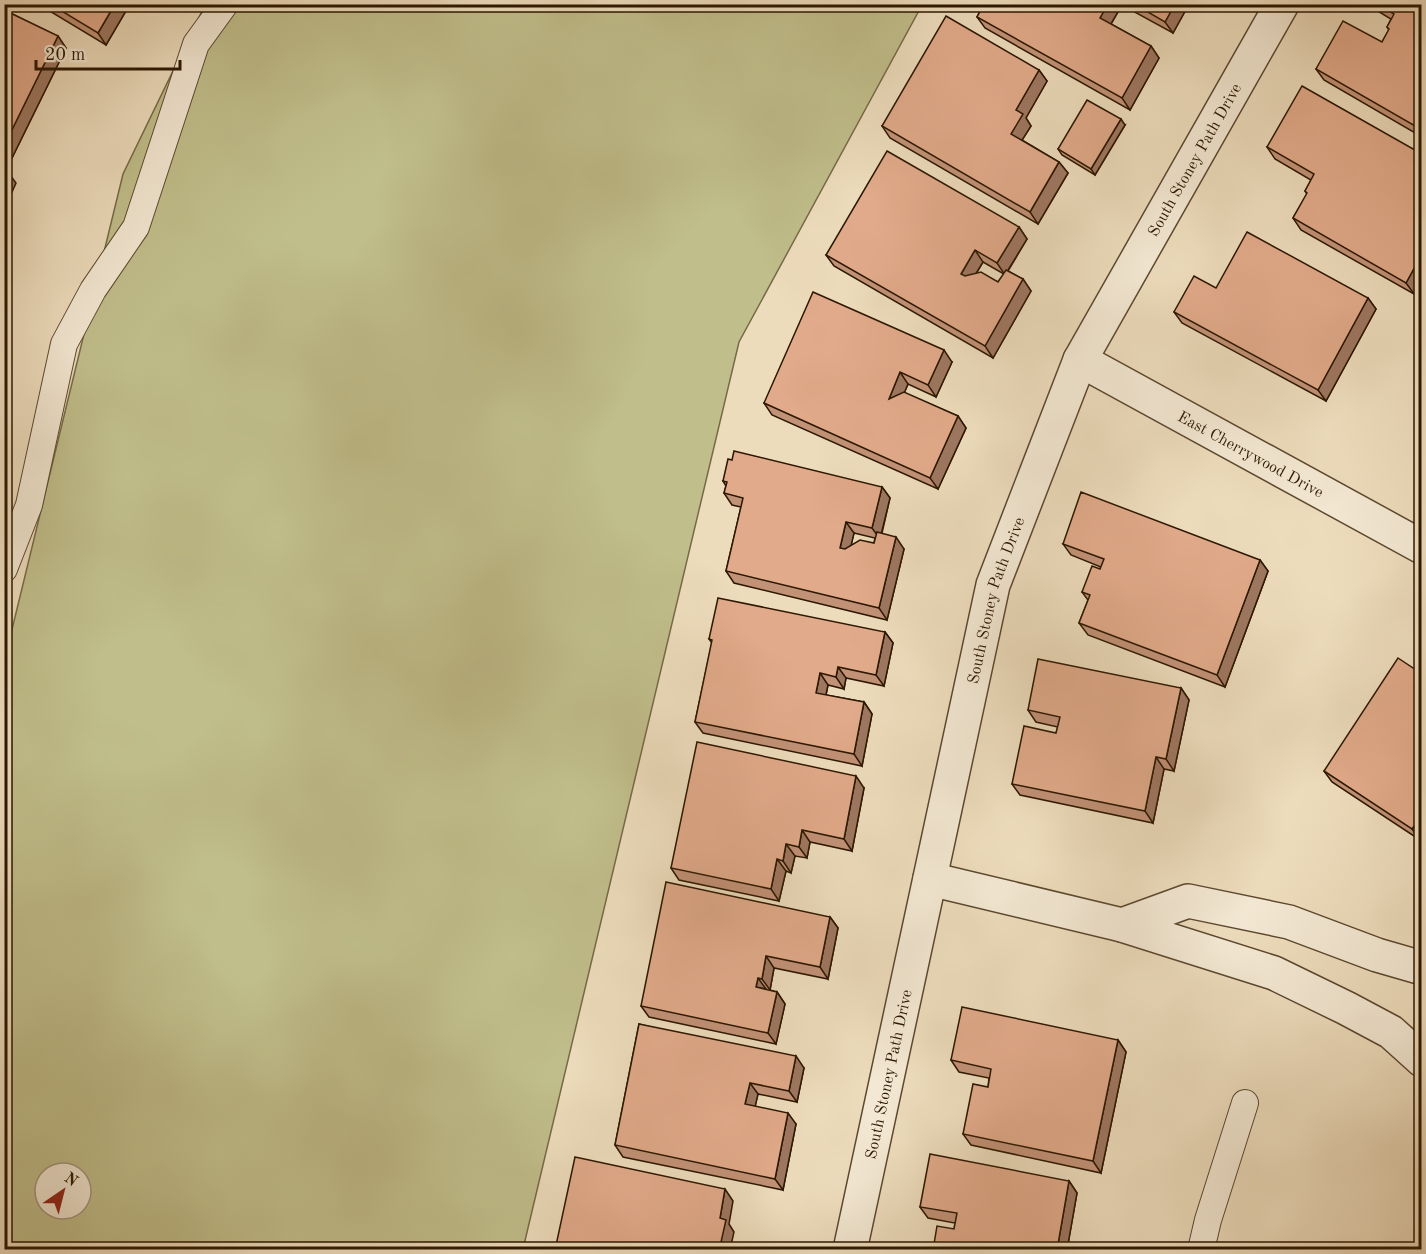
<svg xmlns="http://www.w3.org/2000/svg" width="1426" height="1254" font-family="'Old Standard TT',serif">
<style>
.green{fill:#c0be8b;stroke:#766a46;stroke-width:1.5;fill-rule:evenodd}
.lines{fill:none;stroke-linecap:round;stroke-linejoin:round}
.lane-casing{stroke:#5c482f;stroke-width:28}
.street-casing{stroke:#5c482f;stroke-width:36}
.lane{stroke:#f3e8d3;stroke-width:26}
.street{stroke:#f3e8d3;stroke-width:33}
.wall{fill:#c29277;stroke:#2c1700;stroke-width:1.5;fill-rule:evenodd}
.shaded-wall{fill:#9e7761;stroke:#2c1700;stroke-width:1.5}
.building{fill:#e1aa8a;stroke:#2c1700;stroke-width:1.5}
.labels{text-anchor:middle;stroke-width:6;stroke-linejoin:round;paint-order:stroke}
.street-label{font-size:16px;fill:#2c1700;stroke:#f3e8d3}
</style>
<rect width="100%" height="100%" fill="#eddcbc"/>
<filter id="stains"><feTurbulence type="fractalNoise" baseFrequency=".00333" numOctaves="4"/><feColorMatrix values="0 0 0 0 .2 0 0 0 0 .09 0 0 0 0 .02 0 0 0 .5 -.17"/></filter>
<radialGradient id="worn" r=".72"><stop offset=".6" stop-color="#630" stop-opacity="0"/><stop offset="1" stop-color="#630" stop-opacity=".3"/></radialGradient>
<path class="green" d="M205,5H922L739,342L523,1249L5,1250V658L123,174ZM45,1173H81V1209H45Z"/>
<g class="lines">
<defs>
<g id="lane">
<path d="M4,569L29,505L64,344L93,290L136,227L196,44L225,4"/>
<path d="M1201,1250L1208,1220L1245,1103"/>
</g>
<g id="street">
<path id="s1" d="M1080,360L1422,547"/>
<path d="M930,879L1122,925L1274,973L1346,1008L1391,1032L1422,1060"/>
<path d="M1122,925L1188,901L1289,922L1377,955L1422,968"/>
<path id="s2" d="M850,1250L993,585L1080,360L1282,4"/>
</g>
</defs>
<use href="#lane" class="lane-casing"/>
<use href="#street" class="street-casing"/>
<use href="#lane" class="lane"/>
<use href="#street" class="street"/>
</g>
<g class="wall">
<path d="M38,4H130L106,45Z"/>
<path d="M984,4H1189L1173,33L1122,5L1111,24L1151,46L1159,58L1130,110L985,28L977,17Z"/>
<path d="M1366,4H1422V137L1324,80L1316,69L1382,42L1389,30L1387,27L1391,19Z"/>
<path d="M4,10L58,36L66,48L10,162L4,159Z"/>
<path d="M1039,70L1047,81L1026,118L1031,126L1022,140L1059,162L1068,173L1038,224L890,138L882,126Z"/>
<path d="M1125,125L1095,175L1062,155L1058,149Z"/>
<path d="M1267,147L1422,154V281L1414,294L1301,230L1293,218L1307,194L1305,191L1311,180L1275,159Z"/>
<path d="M1019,227L1027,239L1008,271L1023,279L1031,291L993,358L834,266L826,255ZM983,262L1004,274L998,282L976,274Z"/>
<path d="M1216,288L1368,298L1376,309L1326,401L1182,323L1174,312Z"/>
<path d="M952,362L936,397L908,384L904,393L958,416L966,428L938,489L772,415L764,403Z"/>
<path d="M723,481L882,487L890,498L882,533L904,549L887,620L734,583L726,571L741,507L732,505L724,493L726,486ZM854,533L875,538L874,543L851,545Z"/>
<path d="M1063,544L1260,560L1268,571L1225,687L1088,635L1079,623L1088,600L1082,592L1101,567L1071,555Z"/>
<path d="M885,632L893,643L884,686L846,678L844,689L828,685L826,695L864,702L872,714L862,766L703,733L695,722L712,643L709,639Z"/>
<path d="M1422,674V838L1420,840L1332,782L1324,771Z"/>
<path d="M1181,688L1189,700L1174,771L1164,769L1153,823L1020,795L1012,784L1056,733L1058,727L1036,722L1028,710Z"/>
<path d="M864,788L852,851L810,842L807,858L795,856L791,873L786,871L779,901L679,880L671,868Z"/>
<path d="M830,917L838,928L828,979L774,968L770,990L777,992L785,1004L776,1044L649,1017L641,1006Z"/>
<path d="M639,1024L804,1068L797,1102L758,1094L755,1106L796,1124L783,1190L623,1157L615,1145Z"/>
<path d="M1118,1040L1126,1052L1101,1173L971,1145L963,1134L988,1087L989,1078L959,1072L951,1060Z"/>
<path d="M1069,1181L1077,1193L1067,1250H933L954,1229L955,1223L928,1218L920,1207Z"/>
</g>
<g class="shaded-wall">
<path d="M115,4H130L106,45L98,33Z"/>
<path d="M1108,4L1122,5L1108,29L1100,18Z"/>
<path d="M1175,4H1189L1173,33L1165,22Z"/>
<path d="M1412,4H1422V13L1417,20L1409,9Z"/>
<path d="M58,36L66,48L10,162L4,153V146Z"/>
<path d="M1151,46L1159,58L1130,110L1122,98Z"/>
<path d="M1039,70L1047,81L1026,118L1031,126L1019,145L1011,134L1016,110Z"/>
<path d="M1121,119L1125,125L1095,175L1091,169Z"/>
<path d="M1059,162L1068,173L1038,224L1030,212Z"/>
<path d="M8,172L16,183L4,210V180Z"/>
<path d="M1019,227L1027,239L1005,275L997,263Z"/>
<path d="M975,250L983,262L969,285L961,274Z"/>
<path d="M1422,254V281L1414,294L1406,283Z"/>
<path d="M1023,279L1031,291L993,358L985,346Z"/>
<path d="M1368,298L1376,309L1326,401L1318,390Z"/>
<path d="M944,350L952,362L936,397L928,385Z"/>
<path d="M900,372L908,384L897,410L889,399Z"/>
<path d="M958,416L966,428L938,489L930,478Z"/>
<path d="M882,487L890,498L880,539L872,528Z"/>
<path d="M846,522L854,533L848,559L840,548Z"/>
<path d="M896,537L904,549L887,620L879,608Z"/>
<path d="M1260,560L1268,571L1225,687L1217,675Z"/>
<path d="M885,632L893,643L884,686L876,675Z"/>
<path d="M838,667L846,678L844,689L836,677Z"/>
<path d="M820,673L828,685L824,704L816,693Z"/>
<path d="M1181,688L1189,700L1174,771L1166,759Z"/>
<path d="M864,702L872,714L862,766L854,754Z"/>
<path d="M1156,757L1164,769L1153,823L1145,811Z"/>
<path d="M856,776L864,788L852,851L844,839Z"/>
<path d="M1422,815V838L1420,840L1412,829Z"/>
<path d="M802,830L810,842L807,858L799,847Z"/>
<path d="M786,844L795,856L791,873L783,861Z"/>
<path d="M777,859L786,871L779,901L771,889Z"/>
<path d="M830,917L838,928L828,979L820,967Z"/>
<path d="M766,956L774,968L770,990L762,979Z"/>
<path d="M758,978L766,989L756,987Z"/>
<path d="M777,992L785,1004L776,1044L768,1033Z"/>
<path d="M1118,1040L1126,1052L1101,1173L1093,1161Z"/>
<path d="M796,1056L804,1068L797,1102L789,1091Z"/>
<path d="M750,1083L758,1094L753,1116L745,1104Z"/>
<path d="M788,1113L796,1124L783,1190L775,1179Z"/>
<path d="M1069,1181L1077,1193L1067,1250H1057Z"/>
<path d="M725,1189L733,1201L729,1224L734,1232L730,1250L721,1242L720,1218Z"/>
</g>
<g class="building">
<path d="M50,4H115L98,33Z"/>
<path d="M984,4H1108L1100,18L1151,46L1122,98L977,17Z"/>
<path d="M1134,4H1175L1165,22Z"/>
<path d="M1378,4H1412L1409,9L1418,14L1422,8V130L1316,69L1343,21L1382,42L1389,29L1387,27L1394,14Z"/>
<path d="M4,10L58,36L4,146Z"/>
<path d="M946,16L1039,70L1016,110L1023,114L1011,134L1059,162L1030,212L882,126Z"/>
<path d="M1302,86L1422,154V254L1406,283L1293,218L1307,193L1305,191L1314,174L1267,147Z"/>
<path d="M1087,100L1121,119L1091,169L1058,149Z"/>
<path d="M887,151L1019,227L997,263L975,250L961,274L965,276L981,272L998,282L1006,270L1023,279L985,346L826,255Z"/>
<path d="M4,170L8,172L4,180Z"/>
<path d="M1247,232L1368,298L1318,390L1174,312L1194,276L1216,288Z"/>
<path d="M813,292L944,350L928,385L900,372L889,399L904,392L958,416L930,478L764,403Z"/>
<path d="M734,451L882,487L872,528L846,522L840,548L845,549L860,540L874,543L877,532L896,537L879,608L726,571L743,498L724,493L727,482L723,481L728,459L732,460Z"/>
<path d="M1081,492L1260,560L1217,675L1079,623L1090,595L1082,592L1092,566L1100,569L1104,559L1063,544Z"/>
<path d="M718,598L885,632L876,675L838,667L836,677L820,673L816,693L864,702L854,754L695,722L712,640L709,639Z"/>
<path d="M1398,658L1422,674V815L1412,829L1324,771Z"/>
<path d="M1038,659L1181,688L1166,759L1156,757L1145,811L1012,784L1024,726L1056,733L1060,717L1028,710Z"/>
<path d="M697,742L856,776L844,839L802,830L799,847L786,844L783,861L777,859L771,889L671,868Z"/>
<path d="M666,882L830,917L820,967L766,956L762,979L758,978L756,987L777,992L768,1033L641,1006Z"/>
<path d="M962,1007L1118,1040L1093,1161L963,1134L973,1084L988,1087L991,1069L951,1060Z"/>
<path d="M639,1024L796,1056L789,1091L750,1083L745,1104L788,1113L775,1179L615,1145Z"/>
<path d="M930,1154L1069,1181L1057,1250H933L937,1226L954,1229L957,1213L920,1207Z"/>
<path d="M575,1157L725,1189L720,1218L726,1220L721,1242L756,1250H555Z"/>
</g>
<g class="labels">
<g class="street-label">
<text dy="6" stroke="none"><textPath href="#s2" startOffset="1152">South Stoney Path Drive</textPath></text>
<text dy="6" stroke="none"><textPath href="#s1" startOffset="195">East Cherrywood Drive</textPath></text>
<text dy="6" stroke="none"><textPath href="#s2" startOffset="666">South Stoney Path Drive</textPath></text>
<text dy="6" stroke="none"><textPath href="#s2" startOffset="180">South Stoney Path Drive</textPath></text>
</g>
</g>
<rect width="1426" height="1254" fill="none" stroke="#eddcbc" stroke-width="24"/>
<rect x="6" y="6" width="1414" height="1242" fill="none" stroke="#2c1700" stroke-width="3"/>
<rect x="12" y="12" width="1402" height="1230" fill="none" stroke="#2c1700" stroke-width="1.5"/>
<g transform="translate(63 1191) rotate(35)"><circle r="28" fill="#f3e8d3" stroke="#a3947f" stroke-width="1.5"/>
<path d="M0-4.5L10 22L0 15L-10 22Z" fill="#8f2418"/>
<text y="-9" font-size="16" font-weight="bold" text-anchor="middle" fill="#2c1700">N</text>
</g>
<path d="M36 60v9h144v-9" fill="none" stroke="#2c1700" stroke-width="3"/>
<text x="45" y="60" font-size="18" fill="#2c1700" stroke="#f3e8d3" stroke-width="4.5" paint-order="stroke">20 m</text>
<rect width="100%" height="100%" filter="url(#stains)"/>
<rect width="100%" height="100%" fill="url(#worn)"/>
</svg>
